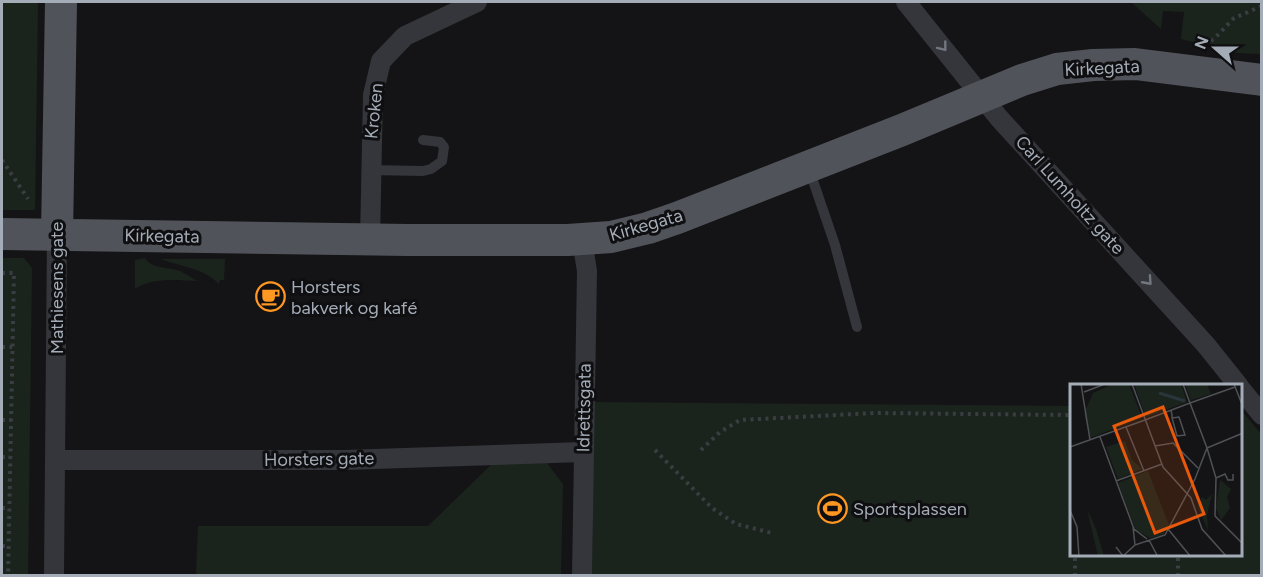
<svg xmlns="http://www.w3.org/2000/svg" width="1263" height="577" font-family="Figtree,sans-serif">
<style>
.green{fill:#1b241c}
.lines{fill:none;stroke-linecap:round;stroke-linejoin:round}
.path{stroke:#3a3d42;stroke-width:4;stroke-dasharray:3 4.5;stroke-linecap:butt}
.lane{stroke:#34363b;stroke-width:10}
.street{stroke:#34363b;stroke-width:20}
.primary{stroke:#50545a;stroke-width:32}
.oneway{stroke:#72777f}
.labels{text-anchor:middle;stroke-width:6;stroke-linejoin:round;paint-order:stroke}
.street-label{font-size:18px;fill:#a4acb7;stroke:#0f0f11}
.poi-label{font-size:18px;fill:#a4acb7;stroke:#0f0f11;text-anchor:start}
.inset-river{fill:none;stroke:#29353a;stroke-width:3}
.inset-road{fill:none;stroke:#4e5156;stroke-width:1.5}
.view{fill:#e8590c;fill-opacity:0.15;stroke:#e8590c;stroke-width:3}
.inset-edge{fill:none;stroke:#a4acb7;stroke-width:3}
</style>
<rect width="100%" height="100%" fill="#141416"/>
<g class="green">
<path d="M2,2H38L35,210H2Z"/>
<path d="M1131,2H1261V54L1237,53L1181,39L1184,12L1163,11L1161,29Z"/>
<path d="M2,258H24L32,268L28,575H2Z"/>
<path d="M145,258C151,269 169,267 180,271C186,274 192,278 197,281C177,280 152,277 135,289V260Z"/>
<path d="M161,259H225L224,280H220L219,284C204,268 181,267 161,259Z"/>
<path d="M594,402L1071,406V554H1240L1241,410L1261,434V575L592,576Z"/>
<path d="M493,463H547L563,484L561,575L196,576L198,526H428Z"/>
</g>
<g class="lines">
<g class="path">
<path d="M1204,44L1214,39L1234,18L1262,6"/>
<path d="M2,160L28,199"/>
<path d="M2,273H14L8,576"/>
<path d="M2,347H12"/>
<path d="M2,420H11"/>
<path d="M655,450L712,508L736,524L772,533"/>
<path d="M701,450L720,432L740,420L874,413L1071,415"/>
<path d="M2,457H10"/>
<path d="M2,508H9"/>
<path d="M2,546H8"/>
<path d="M1075,576V554"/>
<path d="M1178,576V554"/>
</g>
<g class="lane">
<path d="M809,169L835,245L857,327"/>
<path d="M370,170L423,171L431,169L442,161L444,147L440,142L423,140"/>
</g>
<g class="street">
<path d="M906,2L999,118L1206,345L1238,385"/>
<path d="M370,240L373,95L381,61L405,36L477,2"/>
<path d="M1240,388L1262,415"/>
<path d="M56,460H344L583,452"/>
<path d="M54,576L57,234"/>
<path d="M582,576L587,271L582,240"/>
</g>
<g class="primary">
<path d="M2,234L408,240H568L611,237L648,228L677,218L902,130L1022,80L1057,69L1093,65L1135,64L1262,80"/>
<path d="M57,234L61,2"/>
</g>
</g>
<defs><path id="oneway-chevron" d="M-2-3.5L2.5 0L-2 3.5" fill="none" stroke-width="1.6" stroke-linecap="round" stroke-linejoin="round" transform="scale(1.5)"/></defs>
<g class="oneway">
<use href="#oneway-chevron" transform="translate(943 47) rotate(52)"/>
<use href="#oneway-chevron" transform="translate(1148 281) rotate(48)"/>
</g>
<defs>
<symbol id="cafe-ring" viewBox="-11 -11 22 22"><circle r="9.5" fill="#0f0f11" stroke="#ff9822" stroke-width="1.5"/><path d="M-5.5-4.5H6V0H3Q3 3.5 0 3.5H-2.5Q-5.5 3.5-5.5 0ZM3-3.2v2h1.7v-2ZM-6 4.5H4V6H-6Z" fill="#ff9822"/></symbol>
<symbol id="stadium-ring" viewBox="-11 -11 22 22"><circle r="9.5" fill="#0f0f11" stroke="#ff9822" stroke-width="1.5"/><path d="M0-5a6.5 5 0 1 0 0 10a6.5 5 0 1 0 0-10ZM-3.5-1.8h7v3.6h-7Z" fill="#ff9822"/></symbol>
</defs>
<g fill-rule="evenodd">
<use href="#cafe-ring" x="254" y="280" width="33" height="33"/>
<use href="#stadium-ring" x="816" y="492" width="33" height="33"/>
</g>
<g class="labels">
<g class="street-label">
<text transform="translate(1102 68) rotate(-3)" y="6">Kirkegata</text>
<text transform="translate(374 111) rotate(-84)" y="6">Kroken</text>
<text transform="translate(1070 195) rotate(48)" y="6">Carl Lumholtz gate</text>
<text transform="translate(646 225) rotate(-16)" y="6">Kirkegata</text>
<text transform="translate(162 236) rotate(1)" y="6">Kirkegata</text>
<text transform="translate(57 288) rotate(-90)" y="6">Mathiesens gate</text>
<text transform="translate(584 408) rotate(-89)" y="6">Idrettsgata</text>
<text transform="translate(319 459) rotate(-1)" y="6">Horsters gate</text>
</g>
<g class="poi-label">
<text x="291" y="293">Horsters<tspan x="291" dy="21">bakverk og kafé</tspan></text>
<text x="853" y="515">Sportsplassen</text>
</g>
</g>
<g transform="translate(1070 384)">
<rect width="172" height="172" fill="#141416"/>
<path d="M43,0H59L72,34L20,54L14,30L23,9ZM64,0H111L117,18L76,33ZM115,0H137L141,10L121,16ZM55,57L62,76L72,85L48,95L36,63ZM78,87L99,141L93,151L80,154L66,146L48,99ZM150,96L161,105L157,113L160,124L151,136L146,124ZM142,110L137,131L138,147L128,122L132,113L136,116ZM17,125L26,145L34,172H28Z" fill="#1b241c"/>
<path class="inset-river" d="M89,9L115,17"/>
<path class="inset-road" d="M11,0L20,56M62,0L93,83L121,114L132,145L157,173M113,0L120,19L165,3M164,0L173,23M14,8L35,0M101,26L102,31V34L104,41L107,52L115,51L109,33L102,34M75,36L120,19L137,64L173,49M56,43L74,87M30,53L64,145L77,155M85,62L103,59L128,84M0,63L75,36M137,64L146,94L145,132L173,160M146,94L155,90L158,96H163V90M46,97L92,80M0,126L7,143L9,173M63,143L65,161L95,151L125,95L137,64M98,145L121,173M79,156L88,173M46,163L53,172L65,161"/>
<path class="view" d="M93,23L134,130L85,149L44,42Z"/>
<rect width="172" height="172" class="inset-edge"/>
</g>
<rect width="1263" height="577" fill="none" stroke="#a4acb7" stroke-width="6"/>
<g transform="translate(1215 48) rotate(291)" stroke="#0f0f11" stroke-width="4.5" paint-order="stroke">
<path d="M0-4.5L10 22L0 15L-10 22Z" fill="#a4acb7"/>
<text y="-9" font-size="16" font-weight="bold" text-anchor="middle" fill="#a4acb7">N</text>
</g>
</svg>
